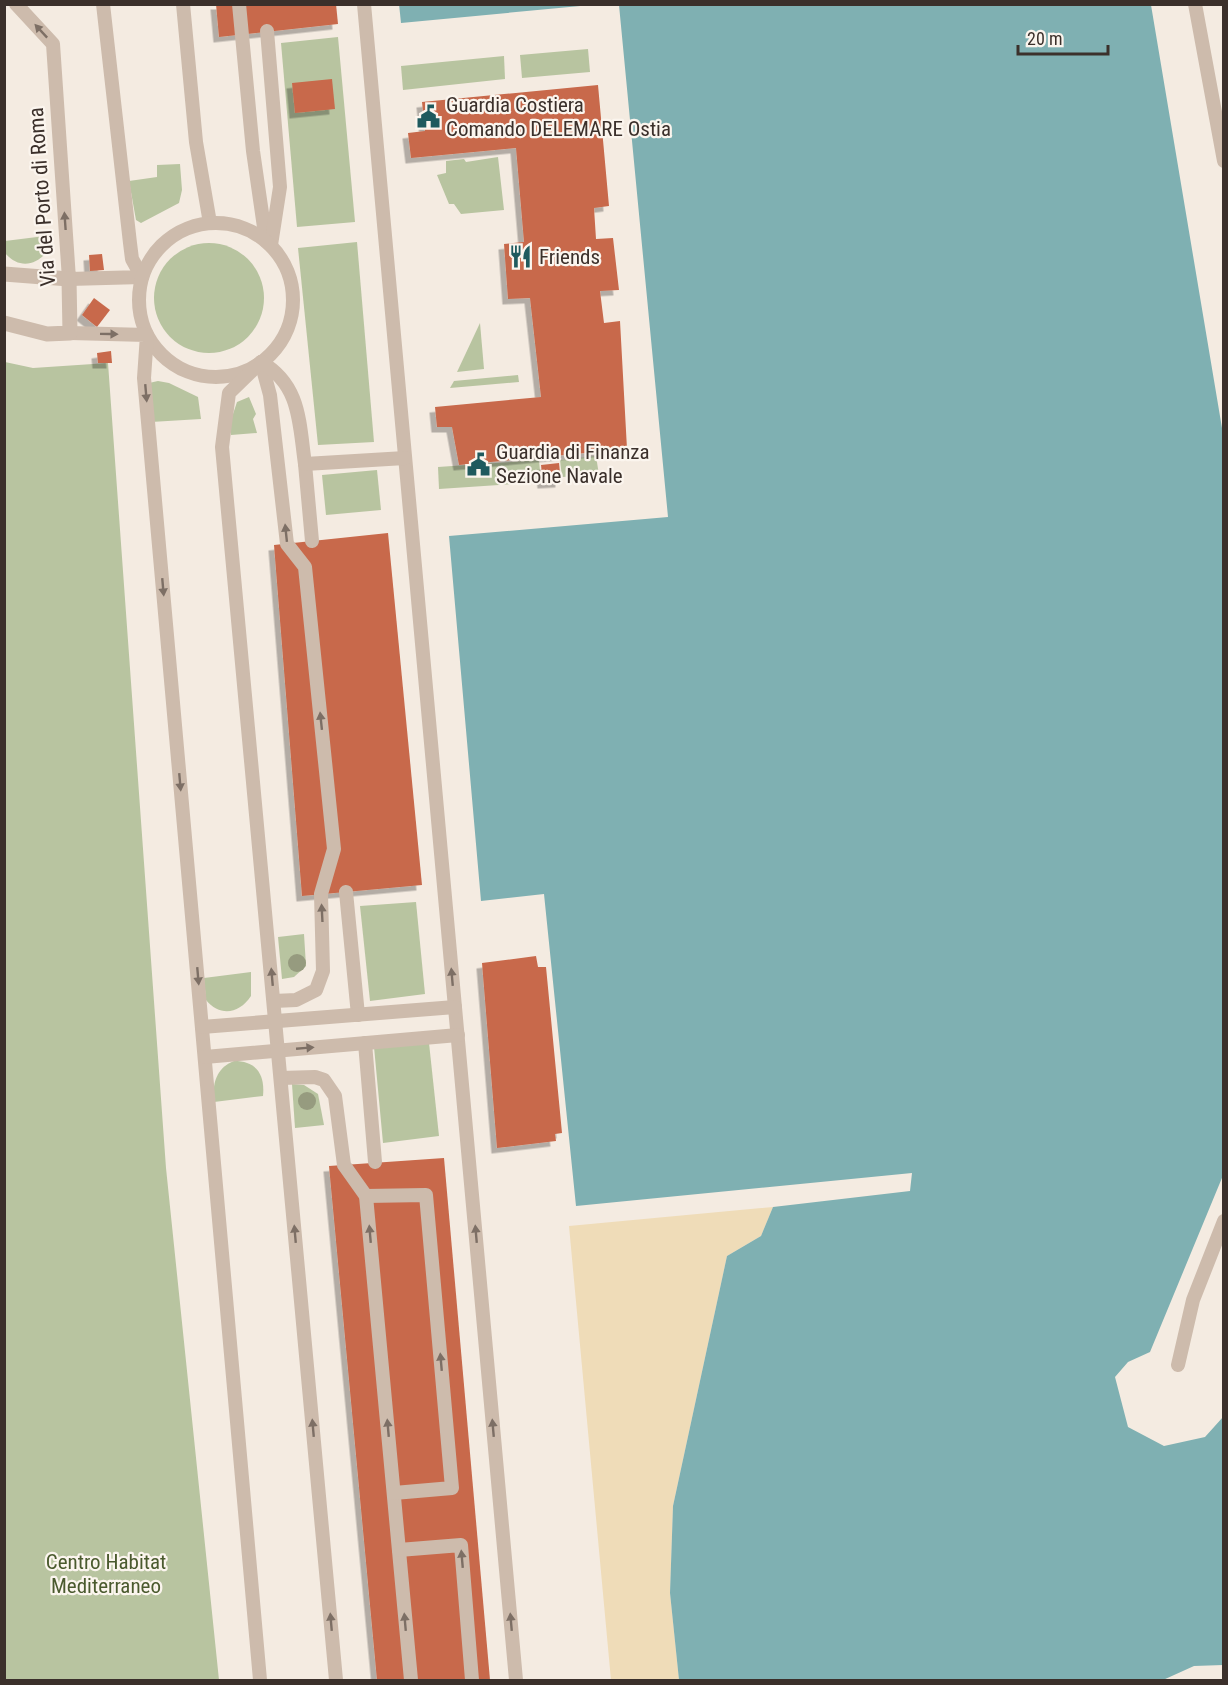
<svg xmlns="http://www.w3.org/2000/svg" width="1228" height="1685" font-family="'Roboto Condensed',sans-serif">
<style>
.green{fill:#b8c4a0}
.sand{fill:#efdcb8}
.water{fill:#7fb0b2}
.building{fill:#c8694b;filter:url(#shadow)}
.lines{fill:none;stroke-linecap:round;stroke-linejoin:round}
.service{stroke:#cdbbac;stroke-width:14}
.minor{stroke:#cdbbac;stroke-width:15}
.tree{fill:#969b7f}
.oneway{fill:#7d6f65}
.labels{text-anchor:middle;stroke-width:4.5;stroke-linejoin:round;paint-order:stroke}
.poi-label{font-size:21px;fill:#3b302b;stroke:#fbf5ee;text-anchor:start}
.street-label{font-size:21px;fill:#3b302b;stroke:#fbf5ee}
.park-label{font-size:21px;fill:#4a5a2e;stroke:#fbf5ee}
</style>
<defs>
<filter id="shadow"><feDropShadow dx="-5.5" dy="5.5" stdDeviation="0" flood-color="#0004"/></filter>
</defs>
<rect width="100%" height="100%" fill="#f4ebe1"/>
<g class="green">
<path d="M338,37L355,222L297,227L281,43Z"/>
<path d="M588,49L590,72L522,78L520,55Z"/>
<path d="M504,56L505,79L403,90L401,66Z"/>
<path d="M498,157L504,210L461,214L454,204H449L437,175L446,173V161L464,159L466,162Z"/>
<path d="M180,164L182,190L179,203L141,223L136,220L129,181L157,177V165Z"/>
<path d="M53,235C50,260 23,275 5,253V241Z"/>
<path d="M357,242L374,442L318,445L298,248Z"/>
<circle cx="209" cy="298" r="55"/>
<path d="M480,323L484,369L457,372Z"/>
<path d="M5,362L33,368L108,363L166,1168L219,1680H5Z"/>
<path d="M518,375L519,382L450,388L454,381Z"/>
<path d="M158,381L169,383L198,397L201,419L151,422L149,383Z"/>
<path d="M249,397L256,414L253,419L257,433L231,435V420L237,402Z"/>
<path d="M596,456L599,475L562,477L560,460Z"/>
<path d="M539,460L541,482L439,489L438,467Z"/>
<path d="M377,470L381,510L326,515L322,475Z"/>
<path d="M416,902L425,994L370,1001L360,906Z"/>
<path d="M304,934L306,966L294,977L282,979L278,937Z"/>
<path d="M251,972V996C239,1014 220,1017 206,1000L204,978Z"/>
<path d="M429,1043L439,1136L383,1143L374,1047Z"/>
<path d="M234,1061C257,1061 265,1075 263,1096L214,1102C212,1084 216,1068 234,1061Z"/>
<path d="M292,1084L304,1085L318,1094L324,1125L295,1128Z"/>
</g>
<path class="sand" d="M773,1207L761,1236L727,1256L673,1506L670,1593L679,1680H611L569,1226Z"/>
<g class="water">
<path d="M399,4H591V5L401,23Z"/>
<path d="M619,5H1151L1223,434L1224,1173L1150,1352L1128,1362L1115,1377L1128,1427L1164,1446L1205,1437L1223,1417V1665L1194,1666L1163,1680H679L670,1593L673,1506L727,1256L761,1236L773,1207L910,1191L912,1173L576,1206L544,894L481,901L449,536L668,517Z"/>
</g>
<g class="building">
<path d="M216,4H336L338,24L219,37Z"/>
<path d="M332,79L335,109L295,113L292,83Z"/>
<path d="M598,85L609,206L594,208L596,239L613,238L619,290L600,291L604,323L620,321L627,449L459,465L452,427H437L435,407L541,397L530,298L508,299L504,244L524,242L516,148L411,158L408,133L425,131L422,102Z"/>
<path d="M102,254L104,270L90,271L89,255Z"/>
<path d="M94,298L110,310L97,327L82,315Z"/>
<path d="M111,351L112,363H98L97,353Z"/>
<path d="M559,463L561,482L543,483L541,465Z"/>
<path d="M388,533L422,885L302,896L274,545Z"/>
<path d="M536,956L538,967H546L562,1133L555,1134L556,1141L497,1148L482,963Z"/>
<path d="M444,1158L490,1680H377L329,1166Z"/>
</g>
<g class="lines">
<g class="service">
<path d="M16,4L53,44L69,279L142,277L132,259L130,243L103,4"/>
<path d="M183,4L196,142L210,223"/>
<path d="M239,4L253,151L266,241"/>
<path d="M364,4L516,1680"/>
<path d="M1195,4L1224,161"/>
<path d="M267,31L280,187L271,245"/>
<circle cx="216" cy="300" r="77"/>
<path d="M70,333L147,335L144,378L148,422L260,1680"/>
<path d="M261,362L270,395L287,544L305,567L334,849L321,894L323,971L316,990L296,1000L274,1001"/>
<path d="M305,464L312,541"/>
<path d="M346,892L358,1015"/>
<path d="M202,1027L455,1007"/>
<path d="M365,1043L375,1162"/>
<path d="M205,1057L458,1035"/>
<path d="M281,1078L315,1077L324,1080L335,1096L344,1165L366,1196L411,1680"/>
<path d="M366,1196L426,1195L452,1488L394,1493"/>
<path d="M1178,1365L1193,1300L1224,1221"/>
<path d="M399,1550L461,1545L472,1680"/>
<path d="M336,1680L222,447L229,393L261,362C301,385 299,423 305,464L405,458"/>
</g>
<path class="minor" d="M4,274L69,279L70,333L47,334L4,323"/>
</g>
<g class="tree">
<circle cx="297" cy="963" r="9"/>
<circle cx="307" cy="1101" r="9"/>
</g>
<defs><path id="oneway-solid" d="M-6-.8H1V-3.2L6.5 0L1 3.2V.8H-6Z" transform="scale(1.5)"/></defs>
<g class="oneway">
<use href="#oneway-solid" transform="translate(41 31) rotate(-133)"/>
<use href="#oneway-solid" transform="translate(65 221) rotate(-94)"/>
<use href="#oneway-solid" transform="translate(109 334) rotate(1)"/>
<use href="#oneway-solid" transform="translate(146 393) rotate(85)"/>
<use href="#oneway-solid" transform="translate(286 533) rotate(-96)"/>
<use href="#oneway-solid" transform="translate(163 587) rotate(85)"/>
<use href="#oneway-solid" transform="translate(321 721) rotate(-96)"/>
<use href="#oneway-solid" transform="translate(180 782) rotate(85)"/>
<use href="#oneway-solid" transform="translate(322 913) rotate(-93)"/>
<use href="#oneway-solid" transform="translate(198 976) rotate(85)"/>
<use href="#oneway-solid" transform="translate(272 977) rotate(-95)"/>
<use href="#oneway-solid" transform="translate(452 977) rotate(-95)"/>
<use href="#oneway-solid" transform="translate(305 1048) rotate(-5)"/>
<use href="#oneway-solid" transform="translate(295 1234) rotate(-95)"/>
<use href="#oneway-solid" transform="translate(370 1234) rotate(-95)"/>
<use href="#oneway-solid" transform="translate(476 1234) rotate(-95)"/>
<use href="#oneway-solid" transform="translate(441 1362) rotate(-95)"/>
<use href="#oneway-solid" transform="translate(313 1428) rotate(-95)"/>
<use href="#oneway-solid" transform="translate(388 1428) rotate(-95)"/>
<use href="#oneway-solid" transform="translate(493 1428) rotate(-95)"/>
<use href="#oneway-solid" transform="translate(462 1559) rotate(-95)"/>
<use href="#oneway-solid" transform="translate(331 1622) rotate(-95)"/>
<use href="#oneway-solid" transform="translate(405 1622) rotate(-95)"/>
<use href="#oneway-solid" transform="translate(511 1622) rotate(-95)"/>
</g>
<defs>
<symbol id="civic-bare" viewBox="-9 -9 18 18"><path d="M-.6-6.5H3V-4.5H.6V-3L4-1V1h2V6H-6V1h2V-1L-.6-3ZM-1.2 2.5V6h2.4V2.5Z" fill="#1f5a5e" stroke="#fbf5ee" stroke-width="2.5" paint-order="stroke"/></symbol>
<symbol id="restaurant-bare" viewBox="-9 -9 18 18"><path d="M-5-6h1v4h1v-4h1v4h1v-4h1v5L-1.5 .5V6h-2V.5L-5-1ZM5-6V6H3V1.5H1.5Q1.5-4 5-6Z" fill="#1f5a5e" stroke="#fbf5ee" stroke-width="2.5" paint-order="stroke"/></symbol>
</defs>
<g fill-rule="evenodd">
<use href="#civic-bare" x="412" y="100" width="33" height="33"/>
<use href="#restaurant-bare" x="504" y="240" width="33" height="33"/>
<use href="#civic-bare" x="462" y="448" width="33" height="33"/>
</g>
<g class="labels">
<g class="poi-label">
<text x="446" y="112">Guardia Costiera<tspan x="446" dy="24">Comando DELEMARE Ostia</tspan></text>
<text x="539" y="264">Friends</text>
<text x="496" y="459">Guardia di Finanza<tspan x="496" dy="24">Sezione Navale</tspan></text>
</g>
<g class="street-label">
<text transform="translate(42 197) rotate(-94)" y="7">Via del Porto di Roma</text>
</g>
<g class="park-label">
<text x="106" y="1569">Centro Habitat<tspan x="106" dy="24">Mediterraneo</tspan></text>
</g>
</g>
<rect width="1228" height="1685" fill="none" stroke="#3b302b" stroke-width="12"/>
<path d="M1018 45v9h90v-9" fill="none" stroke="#3b302b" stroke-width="3"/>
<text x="1027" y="45" font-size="18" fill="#3b302b" stroke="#fbf5ee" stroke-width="4.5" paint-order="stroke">20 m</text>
</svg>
